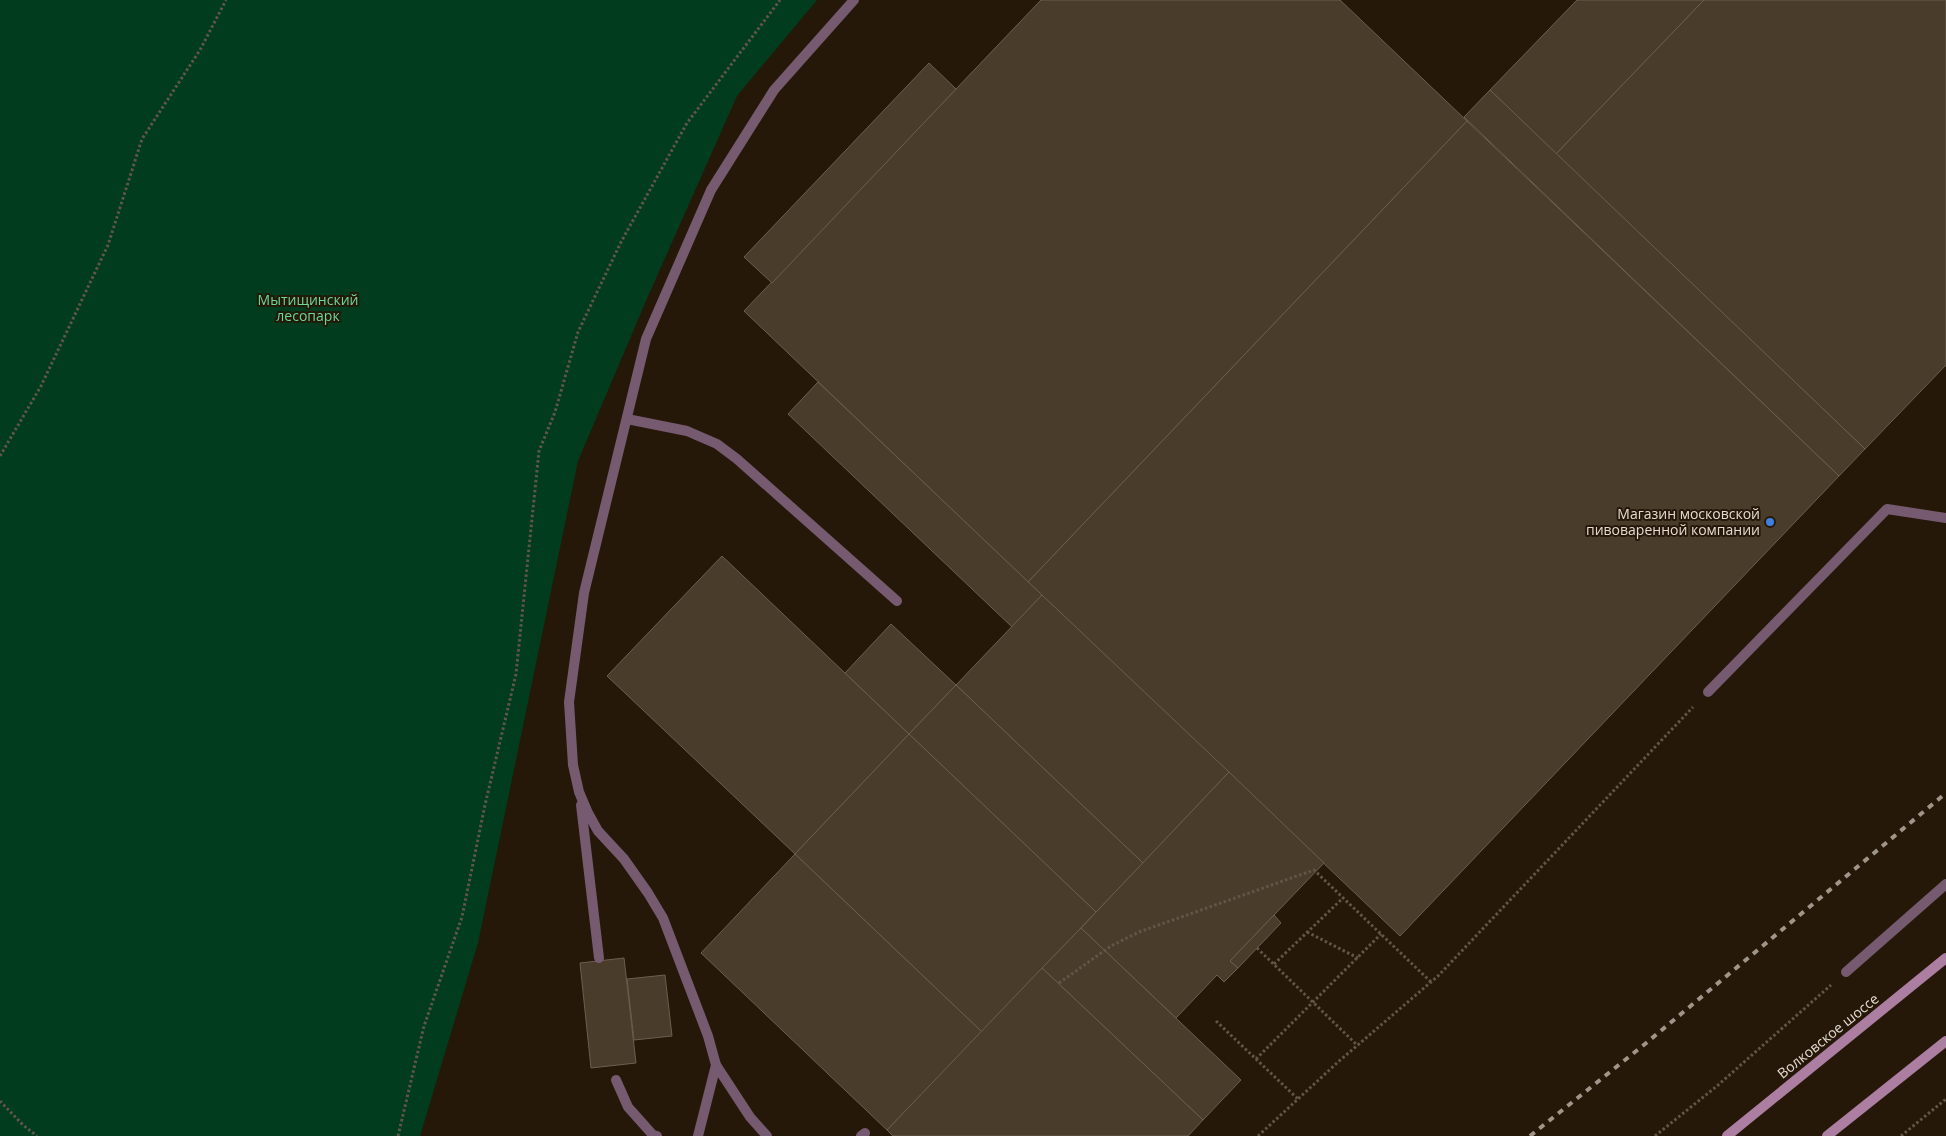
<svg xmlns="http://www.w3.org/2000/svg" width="1946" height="1136" font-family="'Open Sans',sans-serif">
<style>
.green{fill:#003c1d}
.building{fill:#4a3c2b;stroke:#6d5e4d}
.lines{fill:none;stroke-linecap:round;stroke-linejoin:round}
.path{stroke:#625649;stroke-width:3;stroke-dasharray:2.5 2.5;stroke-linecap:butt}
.service{stroke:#765a70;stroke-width:10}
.secondary{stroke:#ab7ea2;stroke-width:10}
.rail{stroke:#9f958a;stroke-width:4;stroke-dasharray:6 6;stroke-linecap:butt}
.shop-dot{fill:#3f7fe0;stroke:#251809;stroke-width:2}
.labels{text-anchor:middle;stroke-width:4;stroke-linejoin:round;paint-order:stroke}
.park-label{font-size:14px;fill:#6cd895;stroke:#251809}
.poi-label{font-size:14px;fill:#e3dad1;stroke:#251809;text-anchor:end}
.street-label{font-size:14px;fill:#e3dad1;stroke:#251809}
</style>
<rect width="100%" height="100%" fill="#251809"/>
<path class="green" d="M0,0H817L737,96L646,301L578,461L478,943L420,1136H0Z"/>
<g class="building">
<path d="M1041,0H1340L1467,121L1028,582L744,311Z"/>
<path d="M1577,0H1704L1556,154L1490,90Z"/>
<path d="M1704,0H1946V365L1865,449L1556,154Z"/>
<path d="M929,63L956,89L772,283L744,257Z"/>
<path d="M1490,90L1865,449L1839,476L1464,117Z"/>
<path d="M1467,121L1839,476L1400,936L1028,582Z"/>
<path d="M818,382L1042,595L1012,627L788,414Z"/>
<path d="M722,556L909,734L795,854L607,676Z"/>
<path d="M1042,595L1229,772L1143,863L956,685Z"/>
<path d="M891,624L956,685L909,734L845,673Z"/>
<path d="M956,685L1143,863L1096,912L909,734Z"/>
<path d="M909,734L1096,912L982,1032L795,854Z"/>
<path d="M1229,772L1324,863L1230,961L1238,968L1224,982L1217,975L1176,1018L1081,928Z"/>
<path d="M795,854L982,1032L887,1130L701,953Z"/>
<path d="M1274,915L1281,923L1238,968L1230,961Z"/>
<path d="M1081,928L1241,1080L1203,1120L1042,968Z"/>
<path d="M624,958L636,1063L591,1068L580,963Z"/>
<path d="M1042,968L1203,1120L1188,1136H893L887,1130Z"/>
<path d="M665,975L672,1036L634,1040L627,979Z"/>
</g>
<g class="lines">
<g class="path">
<path d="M0,456L41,386L108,245L142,139L200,50L226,0"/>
<path d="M1307,932L1358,958"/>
<path d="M1257,948L1357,1045"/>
<path d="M1274,964L1343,898"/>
<path d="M1059,983L1111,946L1139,932L1314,870L1431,982"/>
<path d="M1216,1021L1298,1099"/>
<path d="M1256,1059L1381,934"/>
<path d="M0,1101L23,1125L37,1136"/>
<path d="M398,1136L424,1026L462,917L485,805L516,674L539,451L555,412L578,332L621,242L687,123L780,0"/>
<path d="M1258,1136L1338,1062L1438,976L1693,707"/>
<path d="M1655,1136L1717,1086L1831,985"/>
<path d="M1901,1136L1946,1099"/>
</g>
<g class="service">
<path d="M627,419L687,431L717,444L737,459L897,601"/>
<path d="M1708,692L1887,509L1946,518"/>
<path d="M581,805L599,958"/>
<path d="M1846,972L1946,884"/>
<path d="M716,1065L750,1117L767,1136"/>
<path d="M616,1080L628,1107L653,1135L657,1136"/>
<path d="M698,1136L716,1065L708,1036L663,918L648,893L624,859L598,831L588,813L579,792L573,765L569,702L584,593L646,339L711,190L774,90L854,0"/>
<path d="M861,1136L865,1133"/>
</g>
<g class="secondary">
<path d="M1727,1136L1946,958"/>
<path d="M1827,1136L1946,1041"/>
</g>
<path class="rail" d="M1530,1136L1645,1044L1946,793"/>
</g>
<circle class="shop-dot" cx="1770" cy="522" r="5"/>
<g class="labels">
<g class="park-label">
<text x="308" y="305">Мытищинский<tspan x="308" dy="16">лесопарк</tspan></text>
</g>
<g class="poi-label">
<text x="1760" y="519">Магазин московской<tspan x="1760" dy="16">пивоваренной компании</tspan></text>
</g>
<g class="street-label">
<text transform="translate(1828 1036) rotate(-39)" y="5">Волковское шоссе</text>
</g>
</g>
</svg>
